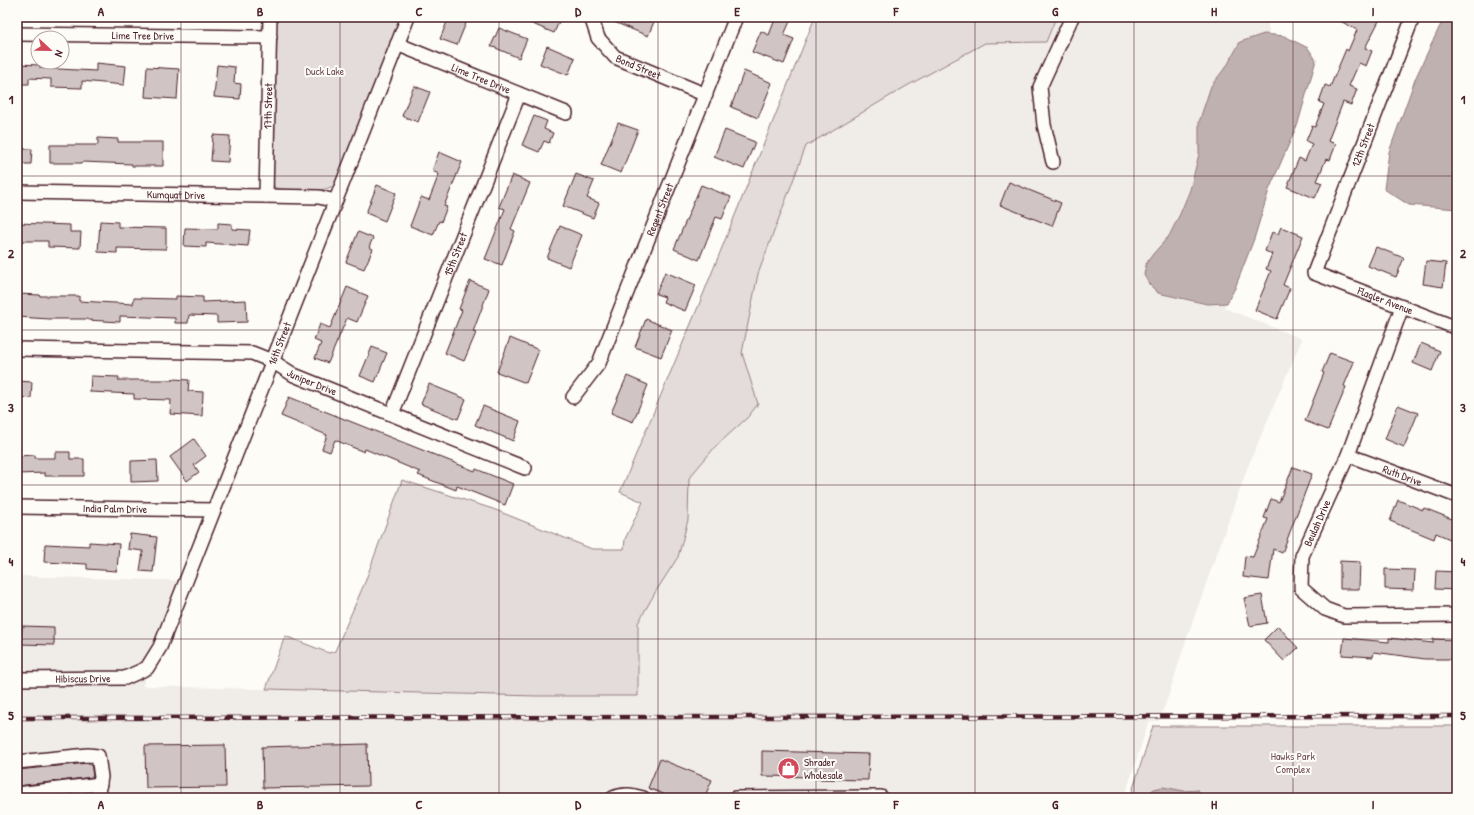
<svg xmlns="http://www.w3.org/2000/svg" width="1474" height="815" font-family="'Patrick Hand',sans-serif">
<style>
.built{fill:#f0ece8}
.green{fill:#e3dcda;stroke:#967e82}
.water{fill:#c0b1b1;stroke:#91777b}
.building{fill:#d0c5c4;stroke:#4a1f2b}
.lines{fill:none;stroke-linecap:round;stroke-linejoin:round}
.minor-casing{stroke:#4a1f2b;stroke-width:16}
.minor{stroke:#fdfcf7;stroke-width:13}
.rail-casing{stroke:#4a1f2b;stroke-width:4.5}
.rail{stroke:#fdfcf7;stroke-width:3;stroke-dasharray:9;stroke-linecap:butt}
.grid{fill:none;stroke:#4a1f2b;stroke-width:1;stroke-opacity:0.55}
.labels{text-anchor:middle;stroke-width:4;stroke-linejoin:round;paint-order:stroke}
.street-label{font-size:11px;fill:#4a1f2b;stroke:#fdfcf7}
.park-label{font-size:11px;fill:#704e57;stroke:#fdfcf7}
.poi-label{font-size:11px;fill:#4a1f2b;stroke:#fdfcf7;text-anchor:start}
.neatline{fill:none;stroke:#4a1f2b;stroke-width:1.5}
.grid-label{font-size:13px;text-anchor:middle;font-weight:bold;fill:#4a1f2b}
</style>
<rect width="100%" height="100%" fill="#fdfcf7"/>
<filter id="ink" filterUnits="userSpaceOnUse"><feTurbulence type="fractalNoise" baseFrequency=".025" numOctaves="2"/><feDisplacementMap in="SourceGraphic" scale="8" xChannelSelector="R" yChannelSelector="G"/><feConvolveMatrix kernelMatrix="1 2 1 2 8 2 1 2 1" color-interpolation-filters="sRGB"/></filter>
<g filter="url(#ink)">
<path class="built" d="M1056,17H1267L1269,34H1264L1240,42L1228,64L1211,86L1199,122V154L1190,190L1180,214L1167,240L1158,293L1195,302L1207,304L1225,303L1224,308L1302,339L1247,469L1186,640L1169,694L1159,721H1151L1148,724L1124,798H17V576L192,581L142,686L537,696H638V623L656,591L688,520L689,478L715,447L747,418L758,404L742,353L758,274L806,146L905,87L985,43L1046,42Z"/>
<g class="green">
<path d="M275,17H402L334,186C315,194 295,191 275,188L271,180Z"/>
<path d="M815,17H1056L1046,42L985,43L905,87L806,146L758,274L742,353L758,404L747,418L715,447L689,478L688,520L678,557L656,591L638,623V696H537L266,689L285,636L329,653L335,651L365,582L402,480L493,509L592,549H624L625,539L643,502L620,492L698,307Z"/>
<path d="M1153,726H1457V798H1130Z"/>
</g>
<g class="water">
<path d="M1445,17H1457V209L1409,205L1384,189L1389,152L1416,77L1439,28Z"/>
<path d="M1264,34L1284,36L1308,48L1316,60L1298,123L1269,190L1254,239L1235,288L1227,303L1207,304L1158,293L1149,284L1144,275L1146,264L1153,254L1169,236L1180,214L1190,190L1199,154V122L1211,86L1228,64L1240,42Z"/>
<path d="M1163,787L1184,791L1198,790L1200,792L1195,798H1147L1148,794L1154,789Z"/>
</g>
<g class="building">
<path d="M449,17H459L458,20L466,23L457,45L440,39Z"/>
<path d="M516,17H561L554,33Z"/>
<path d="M602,17H656L648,36Z"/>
<path d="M776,17H792L784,35L794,39L784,64L752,52L761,31L769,35Z"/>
<path d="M1333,17H1381L1365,48L1372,51L1366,66L1359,63L1349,86L1357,89L1351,105L1343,102L1328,141L1336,144L1330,160L1326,159L1317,181L1322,183L1315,198L1287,187L1299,158L1305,161L1312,144L1306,141L1312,126L1315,127L1324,104L1319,102L1325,85L1330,87L1346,49L1348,51L1357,30Z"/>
<path d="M499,28L527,39L519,58L491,46Z"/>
<path d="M547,46L575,58L568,75L540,64Z"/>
<path d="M96,63L126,66L124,85L82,81V88L51,87V79L29,78V84H17V64L40,65V68L96,71Z"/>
<path d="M217,65L235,67L234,83L241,84L240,99L214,97Z"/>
<path d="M147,67L179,69L177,99L145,97Z"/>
<path d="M744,71L772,83L758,118L731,107Z"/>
<path d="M414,86L430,92L418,122L402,116Z"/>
<path d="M534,116L547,121L544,129L553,133L549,143L544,141L539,152L522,145Z"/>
<path d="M618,123L638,130L621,173L601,165Z"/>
<path d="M725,130L755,142L744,169L714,157Z"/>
<path d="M213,135L230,136L228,162L211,161Z"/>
<path d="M98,138L118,139V142H163V166H132V164L82,162V163H50V145H98Z"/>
<path d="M17,149H32L31,164H17Z"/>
<path d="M439,152L462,162L444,206L447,207L441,222L439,221L433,235L410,226L421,197L429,200L439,174L432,171Z"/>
<path d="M576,174L594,181L587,198L599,203L593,218L563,206Z"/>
<path d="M512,175L530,183L511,229L515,231L502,265L485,259L505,209L499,207Z"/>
<path d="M1009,182L1061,203L1052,226L1000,205Z"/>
<path d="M377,185L396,193L385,221L366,213Z"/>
<path d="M701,185L731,197L722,219L716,217L699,260L674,249Z"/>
<path d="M100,221L118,222V227L166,228V249L117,248V253L98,252Z"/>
<path d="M17,223L70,225V232H81L80,248L48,247V241H17Z"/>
<path d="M218,223L232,224V229L250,230L248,246L206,243V247L184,246L185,228L218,229Z"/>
<path d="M560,226L582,235L569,267L547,258Z"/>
<path d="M1281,227L1303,236L1283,285L1290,288L1277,319L1255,310L1271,271L1266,269L1272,254L1265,251L1272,232L1278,234Z"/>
<path d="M358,232L373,238L369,247L373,249L364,269L346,262Z"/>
<path d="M1376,247L1404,258L1396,277L1368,266Z"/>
<path d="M1426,261L1446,263L1443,287L1423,284Z"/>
<path d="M665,272L696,285L685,311L663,302L665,297L656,294Z"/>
<path d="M470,281L489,289L473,332L476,333L464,361L445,353L462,310L459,309Z"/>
<path d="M347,287L368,296L357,322L347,318L328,363L315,358L321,343L314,340L320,324L330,328Z"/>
<path d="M17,294L40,295V296H79V301L133,304L134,298L176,299V296L203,297V302L246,300L247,322L217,323V316L189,315L188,323H175V318L120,316V322L88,320V319H50L17,317Z"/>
<path d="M646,319L672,330L661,357L635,347Z"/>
<path d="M510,338L539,350L526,383L497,372Z"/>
<path d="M1421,343L1440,351L1432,371L1413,363Z"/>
<path d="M372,347L387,353L375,382L360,376Z"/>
<path d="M1330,353L1354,362L1344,386L1346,387L1328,430L1305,421L1324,373L1322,372Z"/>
<path d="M91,376L119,377L118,380H173V379L189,380L188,391L203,392L202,416L170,414L171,400L134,399V394L90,392Z"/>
<path d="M627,376L648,385L633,422L611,413Z"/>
<path d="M17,381L32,382L31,398L17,397Z"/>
<path d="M429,384L466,399L458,419L421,404Z"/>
<path d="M289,397L475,471L476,469L513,484L505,505L457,486L456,490L418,475L420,472L365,449L364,452L335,440L330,452L322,449L327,435L281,416Z"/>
<path d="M1398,405L1418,413L1404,447L1385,439Z"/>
<path d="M483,406L520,421L513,441L475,425Z"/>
<path d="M194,439L206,456L194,465L199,472L187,481L170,457Z"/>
<path d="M55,452H70V459H84V476H45V473L17,474V456L35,455V458H55Z"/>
<path d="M157,460L158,481L131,482V461Z"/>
<path d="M1293,467L1312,474L1282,553L1273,549L1269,580L1243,577L1245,556L1253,557L1268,519L1264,518L1271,499L1279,502Z"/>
<path d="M1398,500L1423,510L1424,508L1457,521V542L1436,533L1434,539L1390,521Z"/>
<path d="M130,534L157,537L153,572L140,571L143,551L128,549Z"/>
<path d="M89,542L119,544L117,571L87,569V564L44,562L45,544L89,546Z"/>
<path d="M1340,561L1360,562L1359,589H1340Z"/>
<path d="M1385,569L1415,570L1414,590L1385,589Z"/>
<path d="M1436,571L1457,572V590L1435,589Z"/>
<path d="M1262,595L1267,623L1250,626L1244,598Z"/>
<path d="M22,626L54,627V645L21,644Z"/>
<path d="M1278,626L1298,648L1284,661L1264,640Z"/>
<path d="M1344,638L1389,642V638L1433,643V639L1457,640V659H1425L1374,652L1373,657L1342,655Z"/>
<path d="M367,744L368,786L263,788L262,747Z"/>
<path d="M225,745L226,787L146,788L145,746Z"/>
<path d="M762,751L869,754L868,780L815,779L816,777L762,776Z"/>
<path d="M660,759L712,780L704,798H674L648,788Z"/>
<path d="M88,763H91L93,777L17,786V770Z"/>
</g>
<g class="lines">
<defs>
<g id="minor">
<path id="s1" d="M591,17L598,38L615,57L706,95"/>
<path id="s2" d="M1413,17L1314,273L1457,328"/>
<path id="s3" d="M17,34L270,37"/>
<path id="s4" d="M397,44L566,113"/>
<path d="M1053,162L1044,125L1040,87L1072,17"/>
<path id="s5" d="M17,192L319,197L335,201"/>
<path id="s6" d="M266,196L270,17"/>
<path d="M1402,307L1348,455L1302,556L1301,588L1325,609L1344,616L1457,615"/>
<path id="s7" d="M17,349L252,353L272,361L294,375L525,468"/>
<path id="s8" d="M573,397L599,363L736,17"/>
<path id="s9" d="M392,414L519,94"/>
<path id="s10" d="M1348,455L1457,496"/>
<path id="s11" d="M17,507L214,510"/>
<path id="s12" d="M17,679L125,678L147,668L160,647L408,17"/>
<path d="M17,762L88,755L98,756L101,777L97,798"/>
<path d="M17,794L100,784"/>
<path d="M613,798C624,793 632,795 643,798"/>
<path d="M735,798L881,797V798"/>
</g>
</defs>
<use href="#minor" class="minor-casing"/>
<use href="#minor" class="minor"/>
<defs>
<path id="rail" d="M17,718L1457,716"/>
</defs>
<use href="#rail" class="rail-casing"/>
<use href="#rail" class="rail"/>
</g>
</g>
<path class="grid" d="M181,17V798M340,17V798M499,17V798M658,17V798M816,17V798M975,17V798M1134,17V798M1293,17V798M17,176H1457M17,330H1457M17,485H1457M17,639H1457"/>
<defs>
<symbol id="shop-disc" viewBox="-11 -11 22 22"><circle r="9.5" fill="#d1495b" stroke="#fdfcf7"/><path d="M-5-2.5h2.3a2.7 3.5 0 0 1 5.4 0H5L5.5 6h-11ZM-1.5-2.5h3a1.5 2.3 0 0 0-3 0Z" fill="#fff"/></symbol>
</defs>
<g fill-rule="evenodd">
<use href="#shop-disc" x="776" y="756" width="25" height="25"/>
</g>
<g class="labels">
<g class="street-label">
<text dy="4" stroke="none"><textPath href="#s3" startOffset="126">Lime Tree Drive</textPath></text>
<text dy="4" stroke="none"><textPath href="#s1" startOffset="73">Bond Street</textPath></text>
<text dy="4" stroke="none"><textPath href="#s4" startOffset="91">Lime Tree Drive</textPath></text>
<text dy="4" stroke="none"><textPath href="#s6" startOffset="90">17th Street</textPath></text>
<text transform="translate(1363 145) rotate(-69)" y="4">12th Street</text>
<text dy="4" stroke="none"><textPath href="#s5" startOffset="159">Kumquat Drive</textPath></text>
<text dy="4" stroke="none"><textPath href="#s8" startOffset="208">Regent Street</textPath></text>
<text dy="4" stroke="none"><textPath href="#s9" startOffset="172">15th Street</textPath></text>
<text dy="4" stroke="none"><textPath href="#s2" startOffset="351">Flagler Avenue</textPath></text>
<text dy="4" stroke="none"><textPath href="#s12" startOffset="483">16th Street</textPath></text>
<text dy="4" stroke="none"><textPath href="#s7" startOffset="302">Juniper Drive</textPath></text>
<text dy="4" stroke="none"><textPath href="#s10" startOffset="58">Ruth Drive</textPath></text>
<text dy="4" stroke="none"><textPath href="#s11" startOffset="98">India Palm Drive</textPath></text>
<text transform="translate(1317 523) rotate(-66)" y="4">Beulah Drive</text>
<text dy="4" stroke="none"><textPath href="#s12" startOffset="66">Hibiscus Drive</textPath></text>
</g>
<g class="park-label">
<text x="325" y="75">Duck Lake</text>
<text x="1293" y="760">Hawks Park<tspan x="1293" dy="13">Complex</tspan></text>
</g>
<g class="poi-label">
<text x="804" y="766">Shrader<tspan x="804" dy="13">Wholesale</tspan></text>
</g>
</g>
<rect width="1474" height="815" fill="none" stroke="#fdfcf7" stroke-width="44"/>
<g transform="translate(50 50) rotate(112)"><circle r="19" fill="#fdfcf7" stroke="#b5a4a5"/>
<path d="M0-3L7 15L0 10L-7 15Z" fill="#d1495b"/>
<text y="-6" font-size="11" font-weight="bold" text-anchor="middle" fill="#4a1f2b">N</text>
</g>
<rect x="22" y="22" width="1430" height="771" class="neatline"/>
<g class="grid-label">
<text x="101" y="16">A</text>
<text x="260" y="16">B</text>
<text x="419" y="16">C</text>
<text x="578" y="16">D</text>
<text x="737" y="16">E</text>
<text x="896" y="16">F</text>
<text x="1055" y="16">G</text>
<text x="1214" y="16">H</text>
<text x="1373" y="16">I</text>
<text x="11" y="104">1</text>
<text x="1463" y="104">1</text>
<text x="11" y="258">2</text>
<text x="1463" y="258">2</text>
<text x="11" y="412">3</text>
<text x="1463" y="412">3</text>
<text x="11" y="566">4</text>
<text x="1463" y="566">4</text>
<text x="11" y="720">5</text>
<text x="1463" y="720">5</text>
<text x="101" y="809">A</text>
<text x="260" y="809">B</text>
<text x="419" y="809">C</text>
<text x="578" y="809">D</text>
<text x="737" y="809">E</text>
<text x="896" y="809">F</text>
<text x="1055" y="809">G</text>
<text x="1214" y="809">H</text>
<text x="1373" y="809">I</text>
</g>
</svg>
